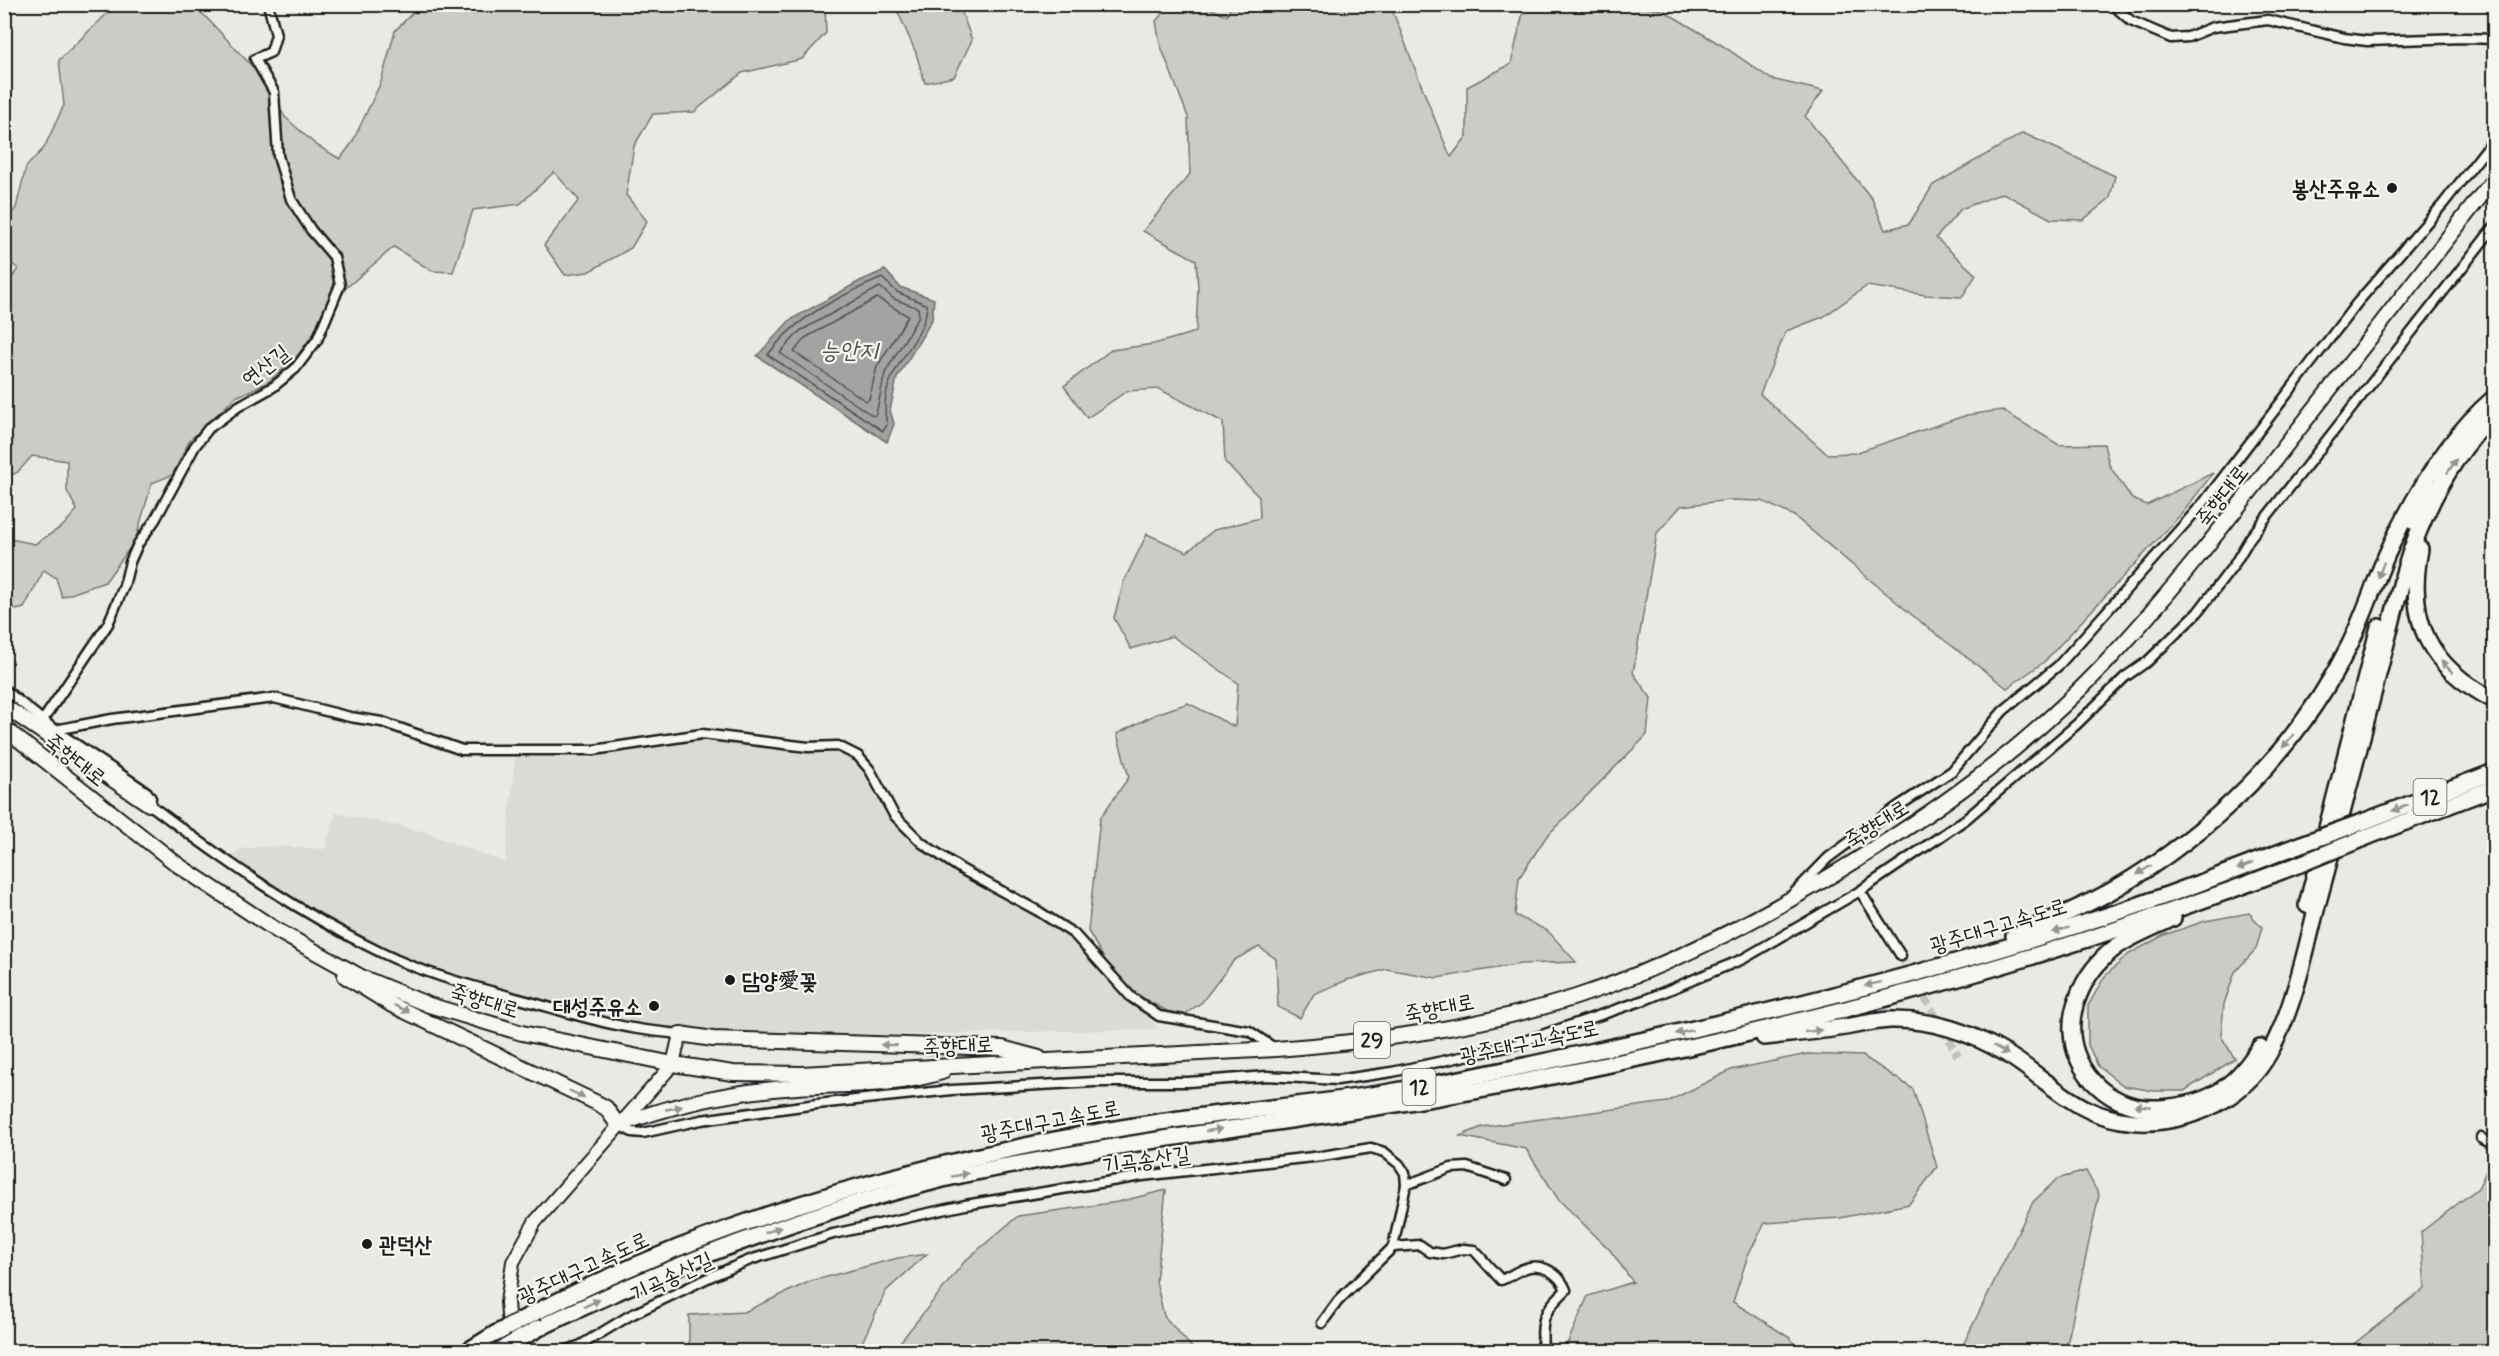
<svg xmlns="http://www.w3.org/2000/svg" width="2499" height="1356" font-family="Mynerve,'LXGW WenKai TC','Poor Story',sans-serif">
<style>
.built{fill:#dadad6}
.green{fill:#cbcbc7;stroke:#747472;stroke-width:1.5}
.water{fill:#a3a3a1;stroke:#6d6d6c;stroke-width:1.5}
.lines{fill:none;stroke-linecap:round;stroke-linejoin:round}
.shore{stroke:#525251;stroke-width:1.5}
.street-tunnel{stroke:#c0c0bd;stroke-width:8;stroke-dasharray:8 4;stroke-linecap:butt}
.street-casing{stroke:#1c1c1c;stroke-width:13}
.secondary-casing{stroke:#1c1c1c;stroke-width:16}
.primary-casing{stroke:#1c1c1c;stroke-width:18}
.highway-casing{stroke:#1c1c1c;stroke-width:20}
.street{stroke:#f6f6f2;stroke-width:8}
.secondary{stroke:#f6f6f2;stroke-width:12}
.primary{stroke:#f6f6f2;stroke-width:14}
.highway{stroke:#f6f6f2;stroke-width:15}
.highway-bridge-casing{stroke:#1c1c1c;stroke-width:20;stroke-linecap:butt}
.highway-bridge{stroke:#f6f6f2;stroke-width:15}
.oneway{fill:#949492}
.poi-dot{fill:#1c1c1c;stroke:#f6f6f2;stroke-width:2}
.labels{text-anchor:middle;stroke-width:4.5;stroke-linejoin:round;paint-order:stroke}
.shield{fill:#f6f6f2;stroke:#5d5d5c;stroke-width:1.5}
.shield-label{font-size:21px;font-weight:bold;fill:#1c1c1c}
.poi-label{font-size:22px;font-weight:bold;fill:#1c1c1c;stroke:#f6f6f2;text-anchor:end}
.street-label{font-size:22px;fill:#1c1c1c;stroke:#f6f6f2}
.water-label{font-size:24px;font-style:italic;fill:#525251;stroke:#f6f6f2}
</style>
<rect width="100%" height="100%" fill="#e9e9e5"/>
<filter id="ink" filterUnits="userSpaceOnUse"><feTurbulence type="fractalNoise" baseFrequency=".0167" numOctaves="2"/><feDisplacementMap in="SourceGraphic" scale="12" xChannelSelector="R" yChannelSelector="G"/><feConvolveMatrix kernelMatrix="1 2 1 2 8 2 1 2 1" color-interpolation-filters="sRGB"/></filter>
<g filter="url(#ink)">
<path class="built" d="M700,738L813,753L837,750L855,760L868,772L891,816L920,848L957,873L1011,900L1072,936L1159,1029L844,1036H722L617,1020L458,978L387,950L329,920L230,857L241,849L274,846L325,849L336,813L421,831L505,863L515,756L590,758Z"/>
<g class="green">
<path d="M1544,4L1628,5L1662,10L1723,46L1771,79L1823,91L1805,116L1872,199L1885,230L1909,224L1933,185L2023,133L2115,176L2110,198L2083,220L2051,219L2003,193L1961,209L1936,238L1976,275L1962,297L1926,295L1867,286L1823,317L1786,331L1760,394L1827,454L1855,453L1967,415L2002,410L2059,445L2104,444L2109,465L2132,499L2147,505L2213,473L2184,511L2044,662L2007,688L1918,620L1794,516L1762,501L1730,500L1681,506L1657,533L1633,673L1651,698L1647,735L1546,837L1519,878L1515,915L1548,931L1576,962L1521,964L1437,978L1387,969L1347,980L1314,994L1300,1018L1278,1007L1276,959L1259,947L1234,960L1202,1002L1180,1018L1137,995L1106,962L1088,931L1100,818L1129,777L1117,734L1156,714L1188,703L1235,727L1238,683L1172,636L1131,649L1114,618L1124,581L1147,534L1187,552L1214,530L1260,518L1259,497L1225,462L1223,422L1159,389L1127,391L1087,418L1064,386L1111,350L1154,344L1196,332L1198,287L1196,260L1143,231L1190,174L1188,117L1160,44L1156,21L1170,5H1203L1227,16L1231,5H1390C1411,55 1428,107 1451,157L1467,136V87L1511,64L1524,8Z"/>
<path d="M116,5H191L205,16L263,78L285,117L316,145L340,159L352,143L381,82L395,31L416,9V5H825L826,33L802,59L742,73L694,112L653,114L634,146L626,195L647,221L631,248L588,272L565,275L544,245L579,200L554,172L520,204L473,210L453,272L432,271L394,247L346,288L295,359L268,382L236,397L190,440L172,475L152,483L135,541L105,582L62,597L56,578L44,570L24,608L17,610L5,602V538L35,544L63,526L77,510L67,491V461L32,456L18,472L5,478V288L18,269L5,257V222L16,208L26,167L44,148L64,105L59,60Z"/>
<path d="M891,5H959L972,40L954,77L925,83L916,53L897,10Z"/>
<path d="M2249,913L2262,927L2256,949L2235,972L2224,1004L2221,1036L2235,1059L2184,1091H2155L2124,1086L2098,1066L2088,1045V1006L2105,976L2129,954L2164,935L2205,921Z"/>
<path d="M1807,1054L1863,1056L1913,1089L1937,1167L1909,1204L1840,1218L1765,1223L1748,1255L1733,1302L1790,1338L1800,1351H1564L1588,1296L1633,1282L1610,1250L1558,1199L1526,1149L1460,1136L1482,1127L1667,1102L1731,1070Z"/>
<path d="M2494,1155V1351H2339L2351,1346L2425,1288L2421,1232L2478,1188Z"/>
<path d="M2086,1171L2099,1195L2068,1340L2063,1351H1960L2033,1202L2057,1179Z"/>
<path d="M1166,1190L1156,1281L1164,1316L1195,1351H893L965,1261L1018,1216L1118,1202Z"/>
<path d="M927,1254L886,1291L858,1351H689V1315L744,1312L811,1281L898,1258Z"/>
</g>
<path class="water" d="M885,270L900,287L934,299L932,320L897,378L890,410L894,424L887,442L757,356L790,320L860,281Z"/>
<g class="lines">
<g class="shore">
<path d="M882,278L897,292L927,305C925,348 874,369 887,425L883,431L768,355C794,318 841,295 882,278Z"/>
<path d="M880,287L894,299L918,308L919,316L885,373L876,414L873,416L780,353L800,331Z"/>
<path d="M877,298L908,316L877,367L869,399L866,401L794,352L805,338Z"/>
</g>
<g class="street-tunnel">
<path d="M1901,956L1913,977"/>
<path d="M1919,988L1958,1056"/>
</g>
<defs>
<g id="street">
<path d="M2112,4L2131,21L2171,38L2188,37L2213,27L2268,20L2344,38L2367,41L2464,38L2494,39"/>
<path d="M4,689L55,730L147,792L151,798L149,804C223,860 299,913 382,953C423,973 468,985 512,997C547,1006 582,1018 617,1025C638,1030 659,1032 680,1034"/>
<path d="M37,729L108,624L124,586L130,562L138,544L155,520L195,446L209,428L239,406L273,387L295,369L317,340L340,285L334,257L311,230L291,199L278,156L274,92L255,59L271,52L276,35L268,4"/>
<path d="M55,730L112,719L274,698L350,717L382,722L462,750H594L702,734L808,747L838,746L858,756L870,770L894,815L922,843L961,869L1038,911L1074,934L1131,997L1159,1016L1249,1031L1276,1049"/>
<path d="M1860,891L1901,956"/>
<path d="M1794,893L1828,858L1897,807L1952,771L2003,711L2058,666L2205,501L2357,303L2443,204L2494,139"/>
<path d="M618,1125L632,1132L643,1133L701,1120L817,1104L952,1090L1094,1082H1188L1267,1076L1337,1080L1392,1072L1507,1047L1647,999L1743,959L1860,891L1966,819L2077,724L2125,677L2148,661L2198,612L2234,565L2250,538L2494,227"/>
<path d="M2481,1138L2494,1145"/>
<path d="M1406,1185L1451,1168L1467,1167L1506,1180"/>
<path d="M1322,1323L1338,1301L1393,1247"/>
<path d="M562,1352L581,1345L629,1316L712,1276L750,1260L833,1234L965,1205L1142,1176L1322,1156L1371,1148L1384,1152L1399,1164L1405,1173L1406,1185L1393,1247L1420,1245L1430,1252L1443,1254L1463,1249L1474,1250L1501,1280C1509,1277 1516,1272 1523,1269C1541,1261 1560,1274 1566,1290C1542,1313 1541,1318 1543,1352"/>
</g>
<path id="secondary" d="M511,1352L507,1302L513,1262L535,1222L673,1064L680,1034"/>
<g id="primary">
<path d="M4,706L149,804"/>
<path d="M4,728L178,865L276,930L361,977L429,1005L522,1033L673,1064L733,1073L801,1074L1276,1049C1377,1041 1479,1028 1576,997C1668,967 1754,922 1837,872C1935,813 2023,750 2102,667C2168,597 2228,520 2287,444C2356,356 2425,267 2494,179"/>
<path d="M345,976L392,1005L595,1102L606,1108L618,1125C674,1104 737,1091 797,1087C846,1084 895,1087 942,1072"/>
<path d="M680,1034L713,1039L1002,1048L1039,1058"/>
</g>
<g id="highway">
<path d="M2412,521L2427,481"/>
<path d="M2420,549C2406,621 2429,667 2494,700"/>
<path d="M2365,821L2494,772"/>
<path d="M2369,836L2494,788"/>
<path d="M2307,905L2379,627"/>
<path d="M2173,918C2155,927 2133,935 2116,947C2099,960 2085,978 2078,997C2060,1041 2083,1088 2127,1104C2149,1112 2183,1107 2204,1099C2228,1090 2247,1068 2260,1047"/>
<path d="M2014,936C2047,921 2082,908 2113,890C2213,832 2297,750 2349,646C2364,616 2374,584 2387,554C2413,497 2447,438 2494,398"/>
<path d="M1764,1037C1788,1034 1813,1032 1837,1028C1855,1026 1872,1021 1890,1020C1932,1019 1970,1032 2005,1053C2037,1072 2064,1101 2098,1114C2153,1134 2221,1115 2257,1071C2290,1030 2305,952 2318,902C2348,793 2376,683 2404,573C2422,513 2450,458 2494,414"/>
<path d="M538,1311C735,1211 941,1156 1159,1122C1238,1110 1318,1105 1396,1091C1466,1079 1534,1064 1603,1049C1777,1012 1950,968 2118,912C2179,892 2239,868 2299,845"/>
<path d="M539,1328C669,1265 803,1214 943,1179C979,1170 1015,1165 1051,1158C1199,1130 1349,1115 1496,1087C1766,1036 2044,963 2300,864"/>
<path d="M466,1352L495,1334"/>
</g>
</defs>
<use href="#street" class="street-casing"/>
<use href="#secondary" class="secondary-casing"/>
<use href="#primary" class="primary-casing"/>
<use href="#highway" class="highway-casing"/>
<use href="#street" class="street"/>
<use href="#secondary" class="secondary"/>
<use href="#primary" class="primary"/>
<use href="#highway" class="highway"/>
<defs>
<g id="highway-bridge">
<path d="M2299,845L2365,821"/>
<path d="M2300,864L2369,836"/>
<path d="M495,1334L538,1311"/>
<path d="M497,1352L539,1328"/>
</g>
</defs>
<use href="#highway-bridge" class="highway-bridge-casing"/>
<use href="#highway-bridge" class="highway-bridge"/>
</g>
<defs><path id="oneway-solid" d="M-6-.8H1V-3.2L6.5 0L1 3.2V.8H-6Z" transform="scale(1.5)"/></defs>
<g class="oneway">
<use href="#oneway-solid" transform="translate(2452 466) rotate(-56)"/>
<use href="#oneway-solid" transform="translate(2381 570) rotate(110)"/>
<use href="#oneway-solid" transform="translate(2447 667) rotate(-134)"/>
<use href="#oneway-solid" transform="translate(2288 741) rotate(129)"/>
<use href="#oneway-solid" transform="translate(2400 808) rotate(159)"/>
<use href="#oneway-solid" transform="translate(2245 866) rotate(160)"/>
<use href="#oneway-solid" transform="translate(2144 870) rotate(148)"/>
<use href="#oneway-solid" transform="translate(2061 930) rotate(163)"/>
<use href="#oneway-solid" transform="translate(1873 984) rotate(166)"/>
<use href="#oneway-solid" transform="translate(402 1009) rotate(25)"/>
<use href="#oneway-solid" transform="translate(1813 1031) rotate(-6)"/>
<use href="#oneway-solid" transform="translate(1684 1032) rotate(168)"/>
<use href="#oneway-solid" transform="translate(889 1045) rotate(-179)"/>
<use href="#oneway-solid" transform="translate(2001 1050) rotate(31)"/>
<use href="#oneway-solid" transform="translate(577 1094) rotate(24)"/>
<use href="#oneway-solid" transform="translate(2143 1106) rotate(-175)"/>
<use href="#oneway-solid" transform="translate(674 1108) rotate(-11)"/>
<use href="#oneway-solid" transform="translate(1214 1130) rotate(-8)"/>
<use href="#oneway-solid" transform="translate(960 1175) rotate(-11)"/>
<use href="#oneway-solid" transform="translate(773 1230) rotate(-20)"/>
<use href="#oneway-solid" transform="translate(592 1303) rotate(-25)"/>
</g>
</g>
<g class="poi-dot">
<circle cx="2392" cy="188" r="6"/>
<circle cx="730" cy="980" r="6"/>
<circle cx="654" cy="1006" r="6"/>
<circle cx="367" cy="1244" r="6"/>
</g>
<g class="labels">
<g class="shield">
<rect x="2413.5" y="779" width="33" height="36" rx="4.5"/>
<rect x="1354" y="1022" width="36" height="36" rx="4.5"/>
<rect x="1402.5" y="1069" width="33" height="36" rx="4.5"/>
</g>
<g class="shield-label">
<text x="2430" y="804">12</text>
<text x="1372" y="1047">29</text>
<text x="1419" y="1094">12</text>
</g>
<g class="poi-label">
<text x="2380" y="196">봉산주유소</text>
<text x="742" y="988" text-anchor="start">담양愛꽂</text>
<text x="642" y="1014">대성주유소</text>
<text x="379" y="1252" text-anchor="start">관덕산</text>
</g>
<g class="street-label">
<text transform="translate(265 365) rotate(-38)" y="8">연산길</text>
<text transform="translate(2221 495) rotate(-52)" y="8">죽향대로</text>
<text transform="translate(76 759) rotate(38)" y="8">죽향대로</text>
<text transform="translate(1876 823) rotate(-32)" y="8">죽향대로</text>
<text transform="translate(1998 925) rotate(-17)" y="8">광주대구고속도로</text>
<text transform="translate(485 1000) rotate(17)" y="8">죽향대로</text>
<text transform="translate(1439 1007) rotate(-11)" y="8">죽향대로</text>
<text transform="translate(1529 1041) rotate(-12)" y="8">광주대구고속도로</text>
<text transform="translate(958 1045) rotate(-3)" y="8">죽향대로</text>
<text transform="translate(1050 1120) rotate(-11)" y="8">광주대구고속도로</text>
<text transform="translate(1146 1159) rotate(-8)" y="8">기곡송산길</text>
<text transform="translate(583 1267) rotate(-25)" y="8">광주대구고속도로</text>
<text transform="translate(671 1276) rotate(-25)" y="8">기곡송산길</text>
</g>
<g class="water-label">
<text x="849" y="358">능안지</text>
</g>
</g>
<rect width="2499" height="1356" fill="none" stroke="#f6f6f2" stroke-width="24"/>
<rect x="12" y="12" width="2475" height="1332" fill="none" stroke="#1c1c1c" stroke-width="2" filter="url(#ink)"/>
</svg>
